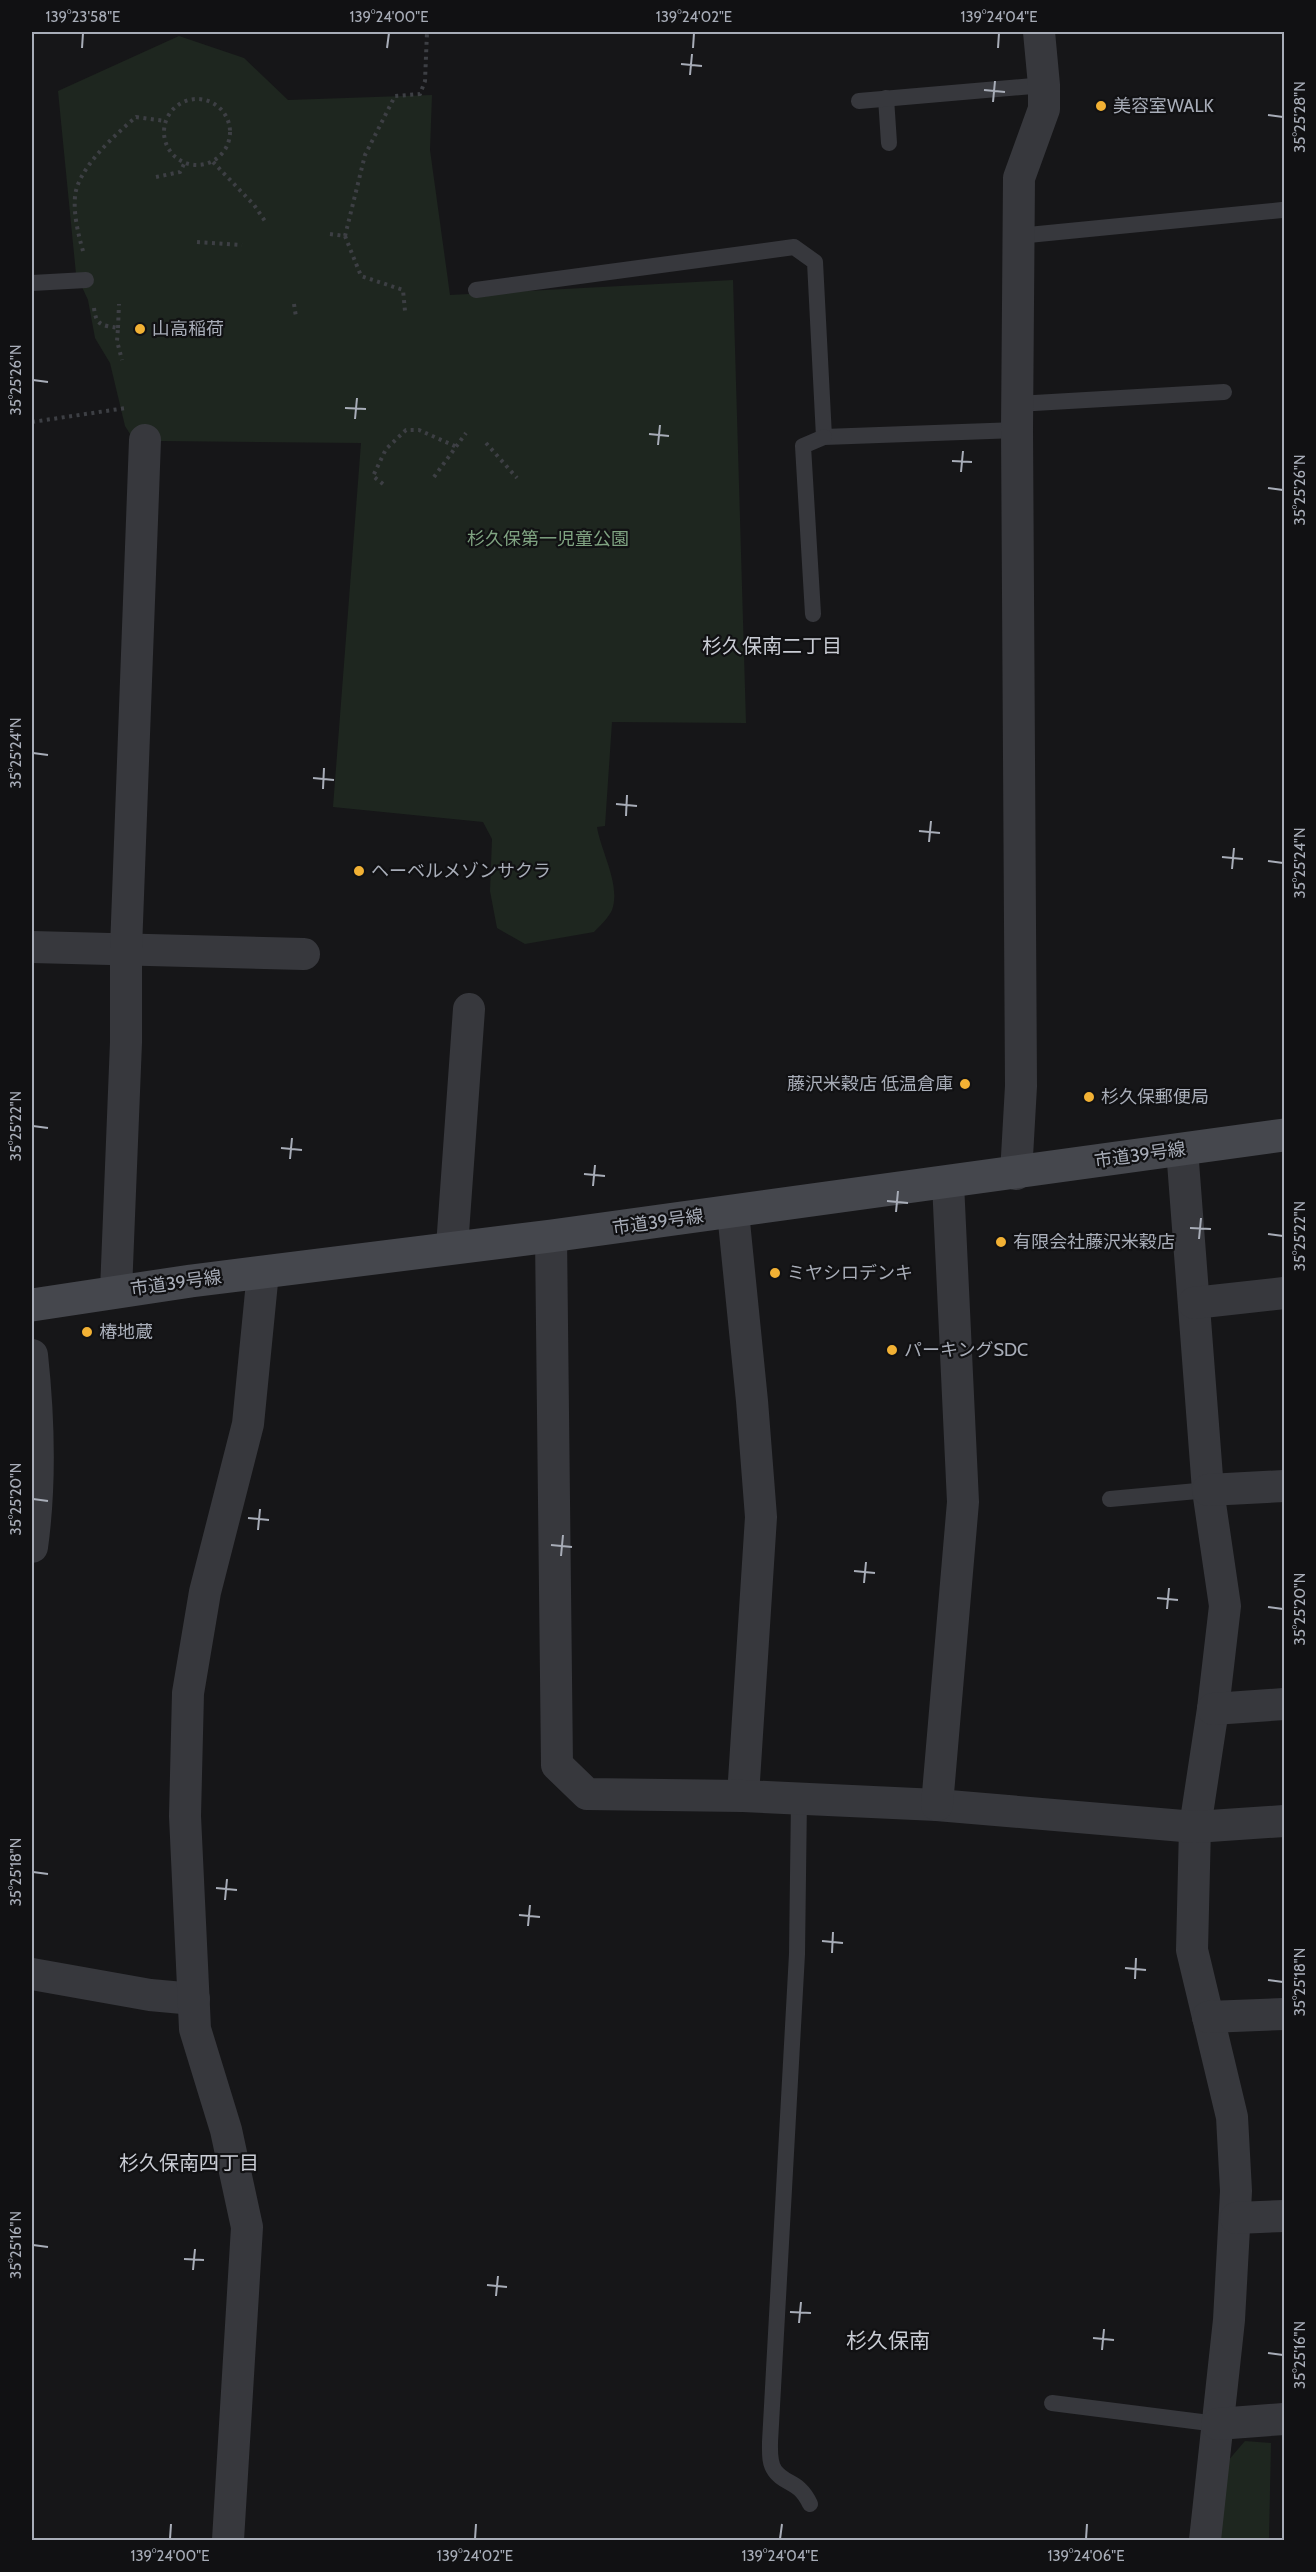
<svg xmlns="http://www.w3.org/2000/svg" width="1316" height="2572" font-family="Cabin,'Noto Sans JP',sans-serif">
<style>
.green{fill:#1e261f}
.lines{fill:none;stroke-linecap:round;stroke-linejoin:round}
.path{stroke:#3d3f44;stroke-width:4;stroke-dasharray:3 4.5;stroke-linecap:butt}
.lane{stroke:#37383d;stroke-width:16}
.street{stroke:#37383d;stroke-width:32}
.secondary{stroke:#45474d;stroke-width:33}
.ticks{fill:none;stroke:#a8adb8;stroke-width:2}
.poi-dot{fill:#f2b134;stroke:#111113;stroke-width:2}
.labels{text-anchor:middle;stroke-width:4.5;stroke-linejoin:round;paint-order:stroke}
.poi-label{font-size:18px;fill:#a8adb8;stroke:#111113;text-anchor:start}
.park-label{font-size:18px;fill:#7fa381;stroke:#111113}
.street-label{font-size:18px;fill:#a8adb8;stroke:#111113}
.neighbourhood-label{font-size:20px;fill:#c9ccd4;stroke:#111113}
.quarter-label{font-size:21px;fill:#c9ccd4;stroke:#111113}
.neatline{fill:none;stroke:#a8adb8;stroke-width:2}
.ticks-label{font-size:15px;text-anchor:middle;fill:#a8adb8}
</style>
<rect width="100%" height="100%" fill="#161618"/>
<g class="green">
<path d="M179,36L244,58L288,100L432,95L430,150L450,295L733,280L746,723L612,722L605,826L597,827C601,852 621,885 612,910C609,917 600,926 594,932L525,944L497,928L490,891L492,839L483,822L333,807L361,443L161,441L132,437L125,426L110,363L95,338L88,300L76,274L58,91Z"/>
<path d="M1245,2441L1271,2443L1269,2537L1268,2540H1220L1227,2462Z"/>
</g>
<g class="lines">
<g class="path">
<circle cx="197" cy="132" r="33"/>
<path d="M213,162L254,205L267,224"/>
<path d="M156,177L180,172L184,164"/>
<path d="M330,234L345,236L365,155L395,96L420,94L425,81L427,32"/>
<path d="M345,236L361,276L403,290L405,311"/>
<path d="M197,242L242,245"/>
<path d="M83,251C78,234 71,205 77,187C86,161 116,134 136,117L165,121"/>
<path d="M294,304L296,317"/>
<path d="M94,308C96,326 102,325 118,328L117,341L122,360"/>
<path d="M118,328L119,304"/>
<path d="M32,422L126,408"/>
<path d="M486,443L517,478"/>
<path d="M434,477L466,433"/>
<path d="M383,484L373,476L386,449L406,430H419L457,447"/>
</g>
<g class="lane">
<path d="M886,98L889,143"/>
<path d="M859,101L1044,85"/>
<path d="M1018,236L1282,210"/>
<path d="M32,283L86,280"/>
<path d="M476,290L794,247L815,262L824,437L1017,430"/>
<path d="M1017,404L1224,392"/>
<path d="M813,614L803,446L824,437"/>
<path d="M1110,1499L1208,1490"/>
<path d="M799,1798L797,1954L770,2442C770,2452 769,2463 775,2471C785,2485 799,2480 810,2504"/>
<path d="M1052,2403L1217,2424"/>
</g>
<g class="street">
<path d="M32,947L304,954"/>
<path d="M1182,1149L1208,1490L1225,1606L1213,1709L1195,1827L1192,1950L1232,2117L1236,2191L1229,2320L1205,2540"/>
<path d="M1016,1174L1021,1086L1017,430L1019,178L1044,109V85L1039,32"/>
<path d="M733,1212L752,1401L761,1517L743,1796"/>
<path d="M551,1236L557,1765L587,1794L743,1796L937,1805L1195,1827L1284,1821"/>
<path d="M452,1247L469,1009"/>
<path d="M116,1291L126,1042V949L145,440"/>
<path d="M1194,1303L1284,1293"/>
<path d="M32,1355C39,1420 41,1482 32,1547"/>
<path d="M1208,1490L1284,1486"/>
<path d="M1213,1709L1284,1704"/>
<path d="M937,1805L963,1502L948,1183"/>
<path d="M32,1974L150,1995L194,1999"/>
<path d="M1208,2017L1284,2014"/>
<path d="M1236,2218L1284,2216"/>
<path d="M1217,2424L1284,2419"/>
<path d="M228,2540L247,2227L226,2130L195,2029L185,1816L188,1693L205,1592L248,1424L263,1272"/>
</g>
<path class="secondary" d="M32,1305L191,1281L551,1236L1284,1135"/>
</g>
<path class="ticks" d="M82,48L83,33M387,48L389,33M693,48L694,33M998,48L999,33M681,64L702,66M690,75L692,54M984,90L1005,92M993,102L995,81M1268,115L1283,117M33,380L48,382M345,408L366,409M355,419L357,398M649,434L669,436M658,445L660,425M952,461L972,462M961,472L963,451M1268,488L1283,490M33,753L48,755M313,778L334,780M323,789L324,768M616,804L637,806M626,816L627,795M919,831L940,833M929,842L931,821M1222,857L1243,859M1268,861L1283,863M1232,869L1234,848M33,1126L48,1128M281,1148L302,1150M290,1159L292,1138M584,1174L605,1176M593,1186L595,1165M887,1201L908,1203M896,1212L898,1191M1190,1228L1211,1229M1268,1234L1283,1236M1199,1239L1201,1218M33,1499L48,1501M248,1518L269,1520M258,1530L260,1509M551,1545L572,1547M561,1556L563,1535M854,1571L875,1573M864,1583L866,1562M1157,1598L1178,1600M1268,1607L1283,1609M1167,1609L1169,1588M33,1872L48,1874M216,1888L237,1890M225,1900L227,1879M519,1915L540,1917M528,1926L530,1905M822,1941L843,1943M832,1953L833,1932M1125,1968L1146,1970M1135,1979L1136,1958M1268,1980L1283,1982M33,2245L48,2247M184,2259L204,2260M193,2270L195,2249M487,2285L507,2287M496,2296L498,2276M790,2312L811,2313M799,2323L801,2302M1093,2338L1114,2340M1102,2350L1104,2329M1268,2353L1283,2355M170,2539L171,2524M475,2539L476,2524M780,2539L782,2524M1086,2539L1087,2524"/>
<g class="poi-dot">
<circle cx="1101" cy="106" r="6"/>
<circle cx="140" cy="329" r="6"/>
<circle cx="359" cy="871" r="6"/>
<circle cx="965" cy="1084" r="6"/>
<circle cx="1089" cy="1097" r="6"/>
<circle cx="1001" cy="1242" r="6"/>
<circle cx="775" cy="1273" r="6"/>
<circle cx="87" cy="1332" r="6"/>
<circle cx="892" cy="1350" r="6"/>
</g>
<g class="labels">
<g class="poi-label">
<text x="1113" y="112">美容室WALK</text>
<text x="152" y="335">山高稲荷</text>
<text x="371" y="877">ヘーベルメゾンサクラ</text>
<text x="953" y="1090" text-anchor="end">藤沢米穀店 低温倉庫</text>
<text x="1101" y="1103">杉久保郵便局</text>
<text x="1013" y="1248">有限会社藤沢米穀店</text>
<text x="787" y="1279">ミヤシロデンキ</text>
<text x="99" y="1338">椿地蔵</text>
<text x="904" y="1356">パーキングSDC</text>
</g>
<g class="park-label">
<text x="548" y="545">杉久保第一児童公園</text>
</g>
<g class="street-label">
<text transform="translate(1140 1155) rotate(-8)" y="6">市道39号線</text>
<text transform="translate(658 1222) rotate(-8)" y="6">市道39号線</text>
<text transform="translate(176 1283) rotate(-8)" y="6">市道39号線</text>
</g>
<g class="neighbourhood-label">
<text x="772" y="653">杉久保南二丁目</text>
<text x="189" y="2170">杉久保南四丁目</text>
</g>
<g class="quarter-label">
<text x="888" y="2348">杉久保南</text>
</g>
</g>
<rect width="1316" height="2572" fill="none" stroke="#111113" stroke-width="66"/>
<rect x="33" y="33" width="1250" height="2506" class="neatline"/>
<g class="ticks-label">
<text x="83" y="22">139°23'58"E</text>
<text x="389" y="22">139°24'00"E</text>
<text x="694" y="22">139°24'02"E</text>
<text x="999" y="22">139°24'04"E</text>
<text transform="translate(1300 117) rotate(-90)" y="5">35°25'28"N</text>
<text transform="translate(16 380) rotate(-90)" y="5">35°25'26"N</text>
<text transform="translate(1300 490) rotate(-90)" y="5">35°25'26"N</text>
<text transform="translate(16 753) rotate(-90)" y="5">35°25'24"N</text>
<text transform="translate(1300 863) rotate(-90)" y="5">35°25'24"N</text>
<text transform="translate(16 1126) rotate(-90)" y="5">35°25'22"N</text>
<text transform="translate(1300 1236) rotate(-90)" y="5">35°25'22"N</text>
<text transform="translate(16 1499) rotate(-90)" y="5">35°25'20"N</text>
<text transform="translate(1300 1609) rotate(-90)" y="5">35°25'20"N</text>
<text transform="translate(16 1872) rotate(-90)" y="5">35°25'18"N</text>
<text transform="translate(1300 1982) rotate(-90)" y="5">35°25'18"N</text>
<text transform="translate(16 2245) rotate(-90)" y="5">35°25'16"N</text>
<text transform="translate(1300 2355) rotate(-90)" y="5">35°25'16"N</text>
<text x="170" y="2561">139°24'00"E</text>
<text x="475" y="2561">139°24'02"E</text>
<text x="780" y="2561">139°24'04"E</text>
<text x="1086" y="2561">139°24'06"E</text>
</g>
</svg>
